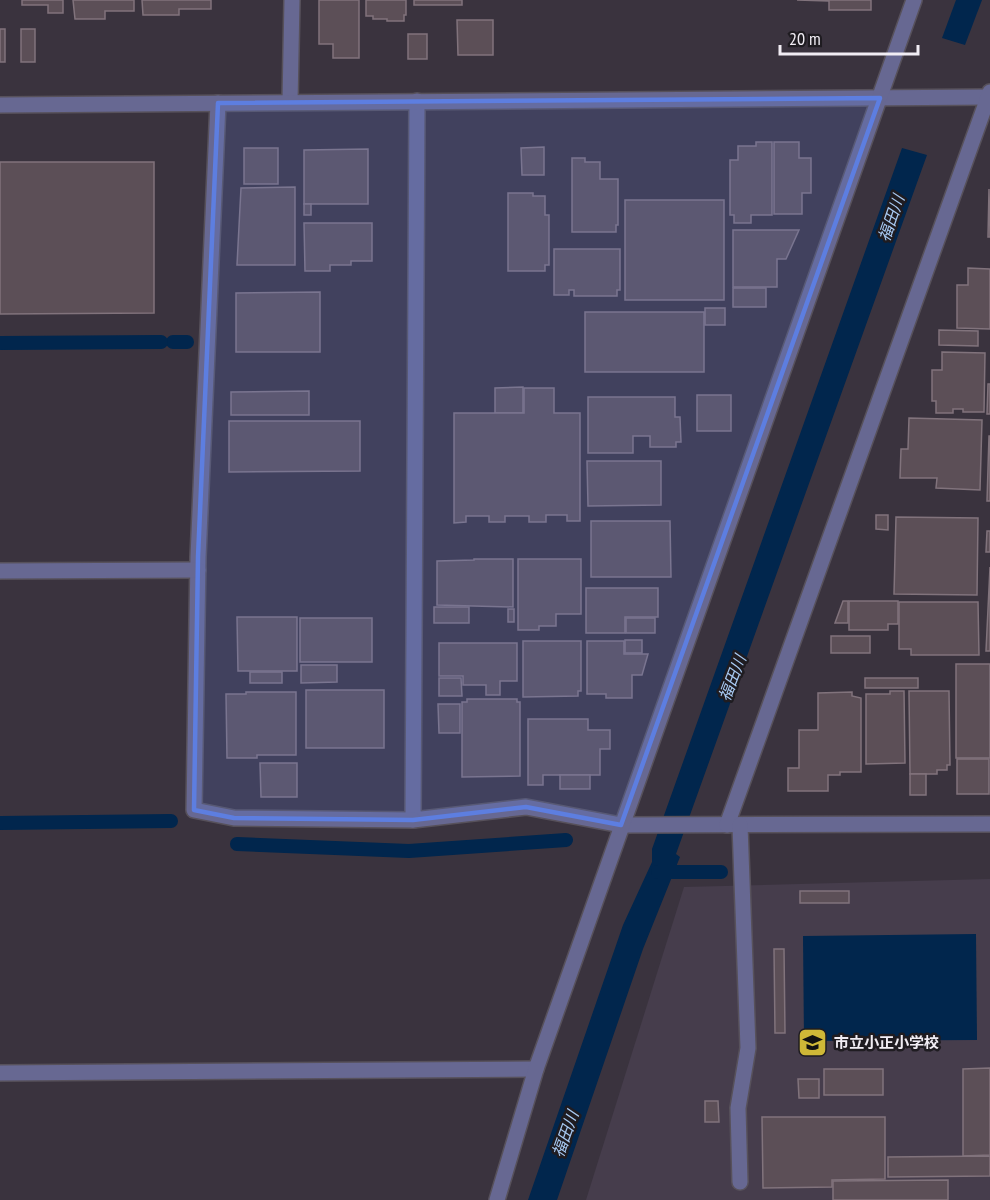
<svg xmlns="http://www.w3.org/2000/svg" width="990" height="1200" font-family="'PT Sans Narrow','Noto Sans JP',sans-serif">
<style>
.built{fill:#463d4c}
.water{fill:#01264d}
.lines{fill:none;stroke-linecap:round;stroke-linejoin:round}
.stream{stroke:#01264d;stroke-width:14}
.building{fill:#5c4f57;stroke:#81737c;stroke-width:1.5}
.minor-casing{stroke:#57515b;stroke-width:18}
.minor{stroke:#676892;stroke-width:15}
.marked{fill:#5d7ee0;fill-opacity:0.2;stroke:#5d7ee0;stroke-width:4.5;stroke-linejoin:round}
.labels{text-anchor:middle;stroke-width:5;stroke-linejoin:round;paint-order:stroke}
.poi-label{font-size:15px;font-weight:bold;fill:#f1edf4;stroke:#1f1c21;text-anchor:start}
.water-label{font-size:16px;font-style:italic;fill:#a8caf3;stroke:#1f1c21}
</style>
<rect width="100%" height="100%" fill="#3a333e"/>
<path class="built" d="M990,879V1200H586L684,887Z"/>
<g class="water">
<path d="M956,0H982L965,45L942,38Z"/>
<path d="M902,148L927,155L676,854L680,857L643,949L557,1200H528L623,925L652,862V849Z"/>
<path d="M976,934L977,1040L804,1041L803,936Z"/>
</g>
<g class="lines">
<g class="stream">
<path d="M173,342H187"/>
<path d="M0,343L161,342"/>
<path d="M0,823L171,821"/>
<path d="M237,844L409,851L566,840"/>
<path d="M658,872H721"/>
</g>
</g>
<g class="building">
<path d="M22,0H63V13H48V5H22Z"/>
<path d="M73,0H134V11H105V19H75Z"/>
<path d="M142,0H211V9H179V15H143Z"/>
<path d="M319,0H359V58H333V44H319Z"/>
<path d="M366,0H406V15H404V21H387V19H373V16H366Z"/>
<rect x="414" y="0" width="48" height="5"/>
<path d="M797,0H871V10H829V1Z"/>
<path d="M457,20H493V55H458Z"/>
<rect x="0" y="29" width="5" height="33"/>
<rect x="21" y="29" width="14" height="33"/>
<rect x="408" y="34" width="19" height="25"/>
<path d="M756,142H772V215H751V223H734V215H730V160H738V146H756Z"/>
<path d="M774,142H799V158H811V193H802V214H774Z"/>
<path d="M544,147V175H522L521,148Z"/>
<rect x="244" y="148" width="34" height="36"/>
<path d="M368,149V204H304V150Z"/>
<path d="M572,158H585V162H600V179H618V225H616V232H572Z"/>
<path d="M0,162H154V313L0,314Z"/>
<path d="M295,187V265H237L241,188Z"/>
<path d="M989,189L990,237H988Z"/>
<path d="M508,193H533V196H545V215H549V265H545V271H508Z"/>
<rect x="625" y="200" width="99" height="100"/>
<rect x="304" y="204" width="7" height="11"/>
<path d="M304,223H372V261H351V265H330V271H305Z"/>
<path d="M733,230H799L786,259H777V287H733Z"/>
<path d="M554,249H620V290H617V296H574V290H569V295H554Z"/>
<path d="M968,268L990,269V329L957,328V285H968Z"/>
<rect x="733" y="288" width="33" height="19"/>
<path d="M320,292V352H236V293Z"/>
<rect x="705" y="308" width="20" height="17"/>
<rect x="585" y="312" width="119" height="60"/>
<path d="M939,330L978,331V346L939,345Z"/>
<path d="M942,352L985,353L984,412H963V409H953V413H936V401H932V370H942Z"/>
<path d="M988,384H990V414H987Z"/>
<path d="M523,387V413H495V388Z"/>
<path d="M524,388H554V413H580V521H567V515H546V522H529V516H505V522H489V516H466V522L454,523V413H524Z"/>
<path d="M309,391V415H231V392Z"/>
<rect x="697" y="395" width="34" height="36"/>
<path d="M588,397H675V417H680L681,442H676V447H650V436H633V453H588Z"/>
<path d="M909,418L982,420L980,490L936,488L937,478H900L901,449H908Z"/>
<path d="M229,421H360V471L229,472Z"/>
<path d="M989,436H990V501H987Z"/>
<path d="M587,461H661V505L588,506Z"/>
<path d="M876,515H888V530L876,529Z"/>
<path d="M896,517L978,518L977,595L894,594Z"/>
<path d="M591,521H670L671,577H591Z"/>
<path d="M987,531H990V552H986Z"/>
<path d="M474,559H513V607L437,605V561L474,560Z"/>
<path d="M518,559H581V614H556V626H539V630H518Z"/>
<path d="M990,567V651H986Z"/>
<path d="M586,588H658V617H625V633H586Z"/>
<path d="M843,601H848V623H835Z"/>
<path d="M849,601H898V624H888V630H849Z"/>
<path d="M899,602H978L979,655H911V649H899Z"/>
<rect x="434" y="607" width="35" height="16"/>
<rect x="508" y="609" width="6" height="13"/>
<path d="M237,617H297V671H238Z"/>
<rect x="300" y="618" width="72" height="44"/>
<rect x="626" y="618" width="29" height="15"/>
<rect x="831" y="636" width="39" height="17"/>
<rect x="625" y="640" width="17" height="13"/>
<path d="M523,641H581V691H578V696L523,697Z"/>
<path d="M587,641H624V654H648L642,675H632V698H606V694H587Z"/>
<path d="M439,643H517V681H500V695H486V685H463V676H439Z"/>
<rect x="956" y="664" width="34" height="94"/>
<path d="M301,665H337V682L301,683Z"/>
<rect x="250" y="672" width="32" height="11"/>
<path d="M439,678H461L462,696H439Z"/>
<rect x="865" y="678" width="53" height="10"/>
<rect x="306" y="690" width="78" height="58"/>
<path d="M890,691H904L905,763L866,764V694H890Z"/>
<path d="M909,691H949L950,765H947V770H937V774H910Z"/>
<path d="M246,692H296V755H257V758H227L226,694H246Z"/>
<path d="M852,692V696L861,698V772H840V775H828V791H788V768H799V730H818V693Z"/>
<path d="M467,699H517V702H520V776L462,777V702H467Z"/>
<path d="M438,704H460V733H439Z"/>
<path d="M528,719H588V730H610V749H600V775H543V785H528Z"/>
<rect x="957" y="759" width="32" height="35"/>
<path d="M260,763H297V797H261Z"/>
<rect x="910" y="774" width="16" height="21"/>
<rect x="560" y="775" width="30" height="14"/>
<rect x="800" y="891" width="49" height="12"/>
<path d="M774,949H784L785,1033H775Z"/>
<path d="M990,1068V1155L963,1156V1069Z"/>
<rect x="824" y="1069" width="59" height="26"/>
<path d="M798,1079H819V1098H799Z"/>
<path d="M705,1101H718L719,1122H705Z"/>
<path d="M762,1117H885V1179L832,1180V1187L763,1188Z"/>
<path d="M990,1156V1176L888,1177V1157Z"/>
<path d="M948,1180V1200H833V1181Z"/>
</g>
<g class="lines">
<defs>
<g id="minor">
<path d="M417,101L413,820L526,807L621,825L990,824"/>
<path d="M290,102L292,0"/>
<path d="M218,103L198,557L194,810L234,818L413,820"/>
<path d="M0,105L990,97"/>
<path d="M0,571L198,570"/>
<path d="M727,825L990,92"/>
<path d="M740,825L748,1048L738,1108L740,1182"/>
<path d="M0,1073L536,1069"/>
<path d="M497,1200L536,1069L914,0"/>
</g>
</defs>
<use href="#minor" class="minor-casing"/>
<use href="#minor" class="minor"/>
</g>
<path class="marked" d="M880,98L621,825L526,807L413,820L234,818L194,810L198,557L218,103Z"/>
<defs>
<symbol id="school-square" viewBox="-11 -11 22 22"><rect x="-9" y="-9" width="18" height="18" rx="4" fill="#cfb837" stroke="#1f1c21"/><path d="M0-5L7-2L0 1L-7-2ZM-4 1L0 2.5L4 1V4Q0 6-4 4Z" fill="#111"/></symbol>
</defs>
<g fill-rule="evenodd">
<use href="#school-square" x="796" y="1026" width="33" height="33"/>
</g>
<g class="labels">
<g class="poi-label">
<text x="834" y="1048">市立小正小学校</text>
</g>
<g class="water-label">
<text transform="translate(891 218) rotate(-71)" y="6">福田川</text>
<text transform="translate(732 678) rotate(-69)" y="6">福田川</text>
<text transform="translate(565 1134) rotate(-70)" y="6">福田川</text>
</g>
</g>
<path d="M780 45v9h138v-9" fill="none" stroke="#f1edf4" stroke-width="3"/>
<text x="789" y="45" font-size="18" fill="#f1edf4" stroke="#1f1c21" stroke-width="4.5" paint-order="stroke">20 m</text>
</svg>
